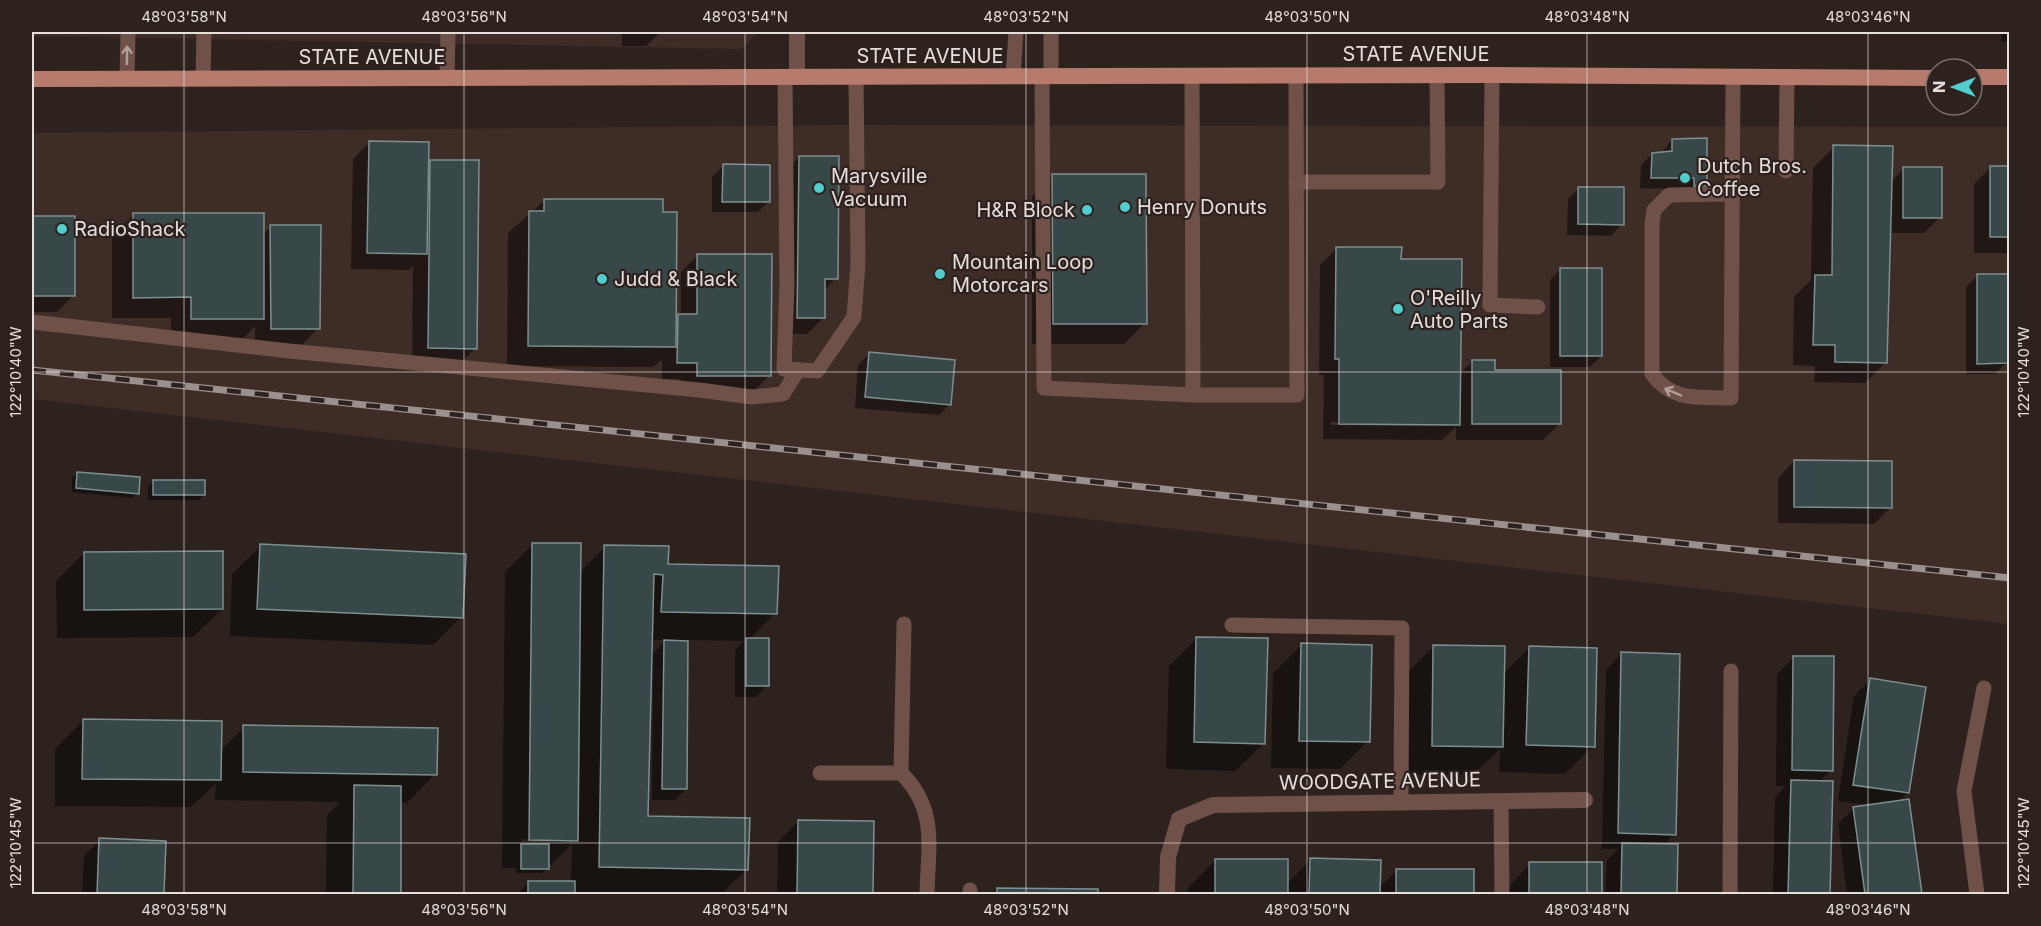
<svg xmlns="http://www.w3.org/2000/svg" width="2041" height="926" font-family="Inter,sans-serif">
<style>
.built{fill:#3e2c27}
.shadow{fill:#0007;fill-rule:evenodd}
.building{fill:#384848;stroke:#7d8f8e;stroke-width:1.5}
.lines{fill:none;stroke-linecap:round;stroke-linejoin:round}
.service{stroke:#6f514a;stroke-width:15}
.minor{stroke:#6f514a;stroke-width:16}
.tertiary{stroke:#6f514a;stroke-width:16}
.primary{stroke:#b77b6d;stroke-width:16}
.rail-casing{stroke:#9a908d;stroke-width:7}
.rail{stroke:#2e221f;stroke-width:4.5;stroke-dasharray:14;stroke-linecap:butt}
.oneway{stroke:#b09f9a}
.ticks{fill:none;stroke:#e6dedb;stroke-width:1.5;stroke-opacity:0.45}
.poi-dot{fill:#52cdce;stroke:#2e221f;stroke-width:2}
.labels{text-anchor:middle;stroke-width:4.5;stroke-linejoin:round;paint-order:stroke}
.street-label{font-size:20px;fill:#e6dedb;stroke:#2e221f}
.poi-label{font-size:20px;fill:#e6dedb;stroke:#2e221f;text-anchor:start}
.neatline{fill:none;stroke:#e6dedb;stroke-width:2}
.ticks-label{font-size:15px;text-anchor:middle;fill:#e6dedb}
</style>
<rect width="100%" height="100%" fill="#2e221f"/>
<g class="built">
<path d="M32,32H759L741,49L32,36Z"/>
<path d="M842,125L2009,127V624L32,399V133Z"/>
</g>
<g class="shadow">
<path d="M622,32H661L646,46H622Z"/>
<rect x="2001" y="32" width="9" height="10"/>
<path d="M1672,140L1706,185L1695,196L1683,189L1640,188L1641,165L1652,154L1661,153Z"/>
<path d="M369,143L427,165L430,161L475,348L459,365L412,364L413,266L409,270L351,269L353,159Z"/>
<path d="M1834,147L1891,182L1904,169L1940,217L1924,233H1889L1886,362L1865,383L1814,382L1815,366L1793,365L1794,297L1811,280L1813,168Z"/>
<path d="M799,157L836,278L823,291V318L807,334H781L783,174Z"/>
<path d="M723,166L769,201L758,212H712V177Z"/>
<path d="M1990,168H2010V253H1974V184Z"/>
<path d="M1053,176L1145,323L1124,344H1032V197Z"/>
<path d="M1579,188L1622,224L1611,236L1567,235L1568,199Z"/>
<path d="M545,200L675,320L681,316V272L698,255L770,375L753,392H681V379H662V359L653,367L507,366L508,233Z"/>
<path d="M133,215L262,235L271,227L318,328L302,345L255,344V326L242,340H171V318H112V236Z"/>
<path d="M32,217H74V295L57,312H32Z"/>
<path d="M1336,249L1400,260L1459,375L1472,361L1493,371L1560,423L1543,440H1456V427L1442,440L1323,439L1324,375H1319L1320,265ZM1331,422L1444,423V426L1331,425Z"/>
<path d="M1561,269L1601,356L1590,367H1550V280Z"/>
<path d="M1977,276L2006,363L1995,374H1966V287Z"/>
<path d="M869,354L950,404L939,415L855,408L858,365Z"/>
<path d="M1794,461L1891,507L1874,524L1778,523V478Z"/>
<path d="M78,473L137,493L132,498L72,492V478Z"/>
<path d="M153,481L204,495L199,500H148V487Z"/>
<path d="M533,544L580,572L605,547L667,566L775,613L749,639L767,685L756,697H735V651L744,641L687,640L686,789L675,800H652L653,673H650L647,818L747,869L721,894H517L528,883H571L572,844L542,873H516V868H502L505,572ZM651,640H666L651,656ZM522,839H551V842H522Z"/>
<path d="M261,546L461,617L433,645L230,636L232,574Z"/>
<path d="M84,553L222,609L193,637L57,638L56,581Z"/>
<path d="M1197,638L1264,743L1235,771L1166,769L1169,666Z"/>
<path d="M1302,645L1368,741L1340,769L1271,768L1273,673Z"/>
<path d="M1434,646L1503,674L1529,648L1593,746L1565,774L1499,772L1500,749L1473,775L1404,774L1406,674Z"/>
<path d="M1622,654L1674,834L1664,845L1677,846L1675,894H1605L1607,860L1618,849H1602L1606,670Z"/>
<path d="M1794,657L1831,770L1819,782H1831L1828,894H1773L1775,797L1786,786H1776L1777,674Z"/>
<path d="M1870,680L1908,792L1898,802L1908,801L1921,894H1847L1838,824L1854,808L1868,805L1838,801L1854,696Z"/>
<path d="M83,721L220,751L244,727L435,774L407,803L400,802L399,894H326L327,815L340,802L215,800L216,783L191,807L55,806V749Z"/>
<path d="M799,821L873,823L872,894H777L778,842Z"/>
<path d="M100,840L164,842L162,894H82L84,856Z"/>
<path d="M1216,860L1286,884L1311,860L1378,889L1397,870H1472V894H1188V888Z"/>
<path d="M1601,863V894H1502L1530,864Z"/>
<path d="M998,889L1097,890V894H992Z"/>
</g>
<g class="building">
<path d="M1707,138V186H1694V178H1651L1652,153L1672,151V139Z"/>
<path d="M369,141L429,142L427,254L367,253Z"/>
<path d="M1833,145L1893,146L1887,363L1835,362V345H1813L1815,275H1832Z"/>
<path d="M799,156H839L838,279H825V318H797Z"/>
<path d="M430,160H479L477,349L428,348Z"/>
<path d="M723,164L770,165V202H722Z"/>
<rect x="1990" y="166" width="20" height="71"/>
<rect x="1903" y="167" width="39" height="51"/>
<path d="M1052,174H1146L1147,324H1053Z"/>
<path d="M1578,187H1624V225L1578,224Z"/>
<path d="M544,199H663V212H677L676,347L528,346L529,211H544Z"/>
<path d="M133,213H264V319H191V297L133,298Z"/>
<rect x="32" y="216" width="43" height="80"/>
<path d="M270,225H321L320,329H271Z"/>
<path d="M1336,247H1402L1401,259H1462L1460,425L1339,424V359H1335Z"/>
<path d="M697,254H772L771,376H697V363H677L678,314H697Z"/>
<rect x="1560" y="268" width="42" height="88"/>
<path d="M1977,274H2008V363L1977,364Z"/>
<path d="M869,352L955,360L951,405L865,397Z"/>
<path d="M1472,360H1495V370H1561V424H1472Z"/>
<path d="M1794,460L1892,461V508L1794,507Z"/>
<path d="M77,472L140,477L139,494L76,488Z"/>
<rect x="153" y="480" width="52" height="15"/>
<path d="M532,543H581L578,841L529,840Z"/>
<path d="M260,544L466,554L463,618L257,609Z"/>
<path d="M604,545L669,546L668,564L779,566L777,614L661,612L663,575L654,574L648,816L750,818L748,870L599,867Z"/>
<path d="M223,551V609L84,610V552Z"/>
<path d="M1196,637L1268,638L1265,744L1194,742Z"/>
<rect x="746" y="638" width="23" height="48"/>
<path d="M664,640L688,641L687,789H662Z"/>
<path d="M1301,643L1372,645L1370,742L1299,741Z"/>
<path d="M1433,645L1505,646L1503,747L1432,746Z"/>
<path d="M1529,646L1597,648L1595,747L1526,745Z"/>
<path d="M1621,652L1680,654L1676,835L1618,833Z"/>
<path d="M1793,656H1834L1833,771L1792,770Z"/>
<path d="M1870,678L1926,687L1909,793L1853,785Z"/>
<path d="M83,719L222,721L221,780L82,779Z"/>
<path d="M243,725L438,728L437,775L243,772Z"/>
<path d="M1791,780L1833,781L1830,894H1788Z"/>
<path d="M354,785L401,786V894H353Z"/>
<path d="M1909,799L1922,894H1865L1853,807Z"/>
<path d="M798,820L874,821L873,894H797Z"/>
<path d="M99,838L166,841L164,894H97Z"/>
<path d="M1622,843L1678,844L1677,894H1621Z"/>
<rect x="521" y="844" width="28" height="25"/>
<path d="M1310,858L1381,860L1380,894H1309Z"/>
<rect x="1215" y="859" width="73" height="35"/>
<rect x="1529" y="862" width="73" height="32"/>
<rect x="1396" y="869" width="78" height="25"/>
<rect x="528" y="881" width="47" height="13"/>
<path d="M997,888L1098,889V894H997Z"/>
</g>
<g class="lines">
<g class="service">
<path d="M1051,32V76"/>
<path d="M1492,75L1490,305L1538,307"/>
<path d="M1013,76L1016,32"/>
<path d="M1042,76L1044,388L1193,395"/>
<path d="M1192,76L1193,395H1297L1296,76"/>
<path d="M785,77L787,285L784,369L817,371L854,317L858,263L856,77"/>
<path d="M447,78L448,32"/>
<path d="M127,79L128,32"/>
<path d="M203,79L204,32"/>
<path d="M1786,171L1787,78"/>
<path d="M1296,182H1438L1437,75"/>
<path d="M1732,194L1669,195L1654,210L1652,224V374C1673,402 1698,397 1731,398C1732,291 1733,184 1733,77"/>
<path d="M32,322L289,351L699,390L752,397L783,394L798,370"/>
<path d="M1232,625L1402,628L1401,802"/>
<path d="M820,773H901C938,809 928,847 927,894"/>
<path d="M901,773L904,624"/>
<path d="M1501,801L1502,894"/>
<path d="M970,894V890"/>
<path d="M1730,894L1731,671"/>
<path d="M1977,894L1964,791L1984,688"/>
</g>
<path class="minor" d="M1167,894L1168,857L1179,819L1213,805L1585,800"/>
<path class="tertiary" d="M797,77V32"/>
<g class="primary">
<path d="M1972,77H2010"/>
<path d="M32,79L1492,75L1936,78"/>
</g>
<defs>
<path id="rail" d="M32,370L2010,578"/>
</defs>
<use href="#rail" class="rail-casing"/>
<use href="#rail" class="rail"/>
</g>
<defs><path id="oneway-shaft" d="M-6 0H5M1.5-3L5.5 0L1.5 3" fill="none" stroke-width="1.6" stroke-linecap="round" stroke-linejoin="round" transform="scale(1.5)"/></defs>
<g class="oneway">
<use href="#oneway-shaft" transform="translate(127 55) rotate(-89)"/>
<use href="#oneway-shaft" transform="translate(1673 392) rotate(-157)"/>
</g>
<path class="ticks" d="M184,32V894M464,32V894M745,32V894M1026,32V894M1307,32V894M1587,32V894M1868,32V894M32,372H2010M32,843H2010"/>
<g class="poi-dot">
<circle cx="1685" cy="178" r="6"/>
<circle cx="819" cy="188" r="6"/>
<circle cx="1125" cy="207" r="6"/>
<circle cx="1087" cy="210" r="6"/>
<circle cx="62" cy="229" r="6"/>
<circle cx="940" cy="274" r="6"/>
<circle cx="602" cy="279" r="6"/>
<circle cx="1398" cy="309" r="6"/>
</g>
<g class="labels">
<g class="street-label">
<text x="1416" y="61">STATE AVENUE</text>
<text x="930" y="63">STATE AVENUE</text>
<text x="372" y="64">STATE AVENUE</text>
<text transform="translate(1380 781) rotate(-1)" y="7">WOODGATE AVENUE</text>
</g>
<g class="poi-label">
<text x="1697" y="173">Dutch Bros.<tspan x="1697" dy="23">Coffee</tspan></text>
<text x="831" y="183">Marysville<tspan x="831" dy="23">Vacuum</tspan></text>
<text x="1137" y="214">Henry Donuts</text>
<text x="1075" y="217" text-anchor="end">H&amp;R Block</text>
<text x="74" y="236">RadioShack</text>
<text x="952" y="269">Mountain Loop<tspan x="952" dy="23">Motorcars</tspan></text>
<text x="614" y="286">Judd &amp; Black</text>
<text x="1410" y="305">O'Reilly<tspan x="1410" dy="23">Auto Parts</tspan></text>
</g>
</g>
<rect width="2041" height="926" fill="none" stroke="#2e221f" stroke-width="66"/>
<g transform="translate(1954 87) rotate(270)"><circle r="28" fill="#2e221f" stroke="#786d6a" stroke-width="1.5"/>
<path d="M0-4.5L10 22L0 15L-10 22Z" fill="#52cdce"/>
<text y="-9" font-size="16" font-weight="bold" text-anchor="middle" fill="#e6dedb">N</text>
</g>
<rect x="33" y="33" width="1975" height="860" class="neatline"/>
<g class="ticks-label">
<text x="184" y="22">48°03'58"N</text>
<text x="464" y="22">48°03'56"N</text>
<text x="745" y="22">48°03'54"N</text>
<text x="1026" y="22">48°03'52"N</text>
<text x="1307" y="22">48°03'50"N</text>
<text x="1587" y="22">48°03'48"N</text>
<text x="1868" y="22">48°03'46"N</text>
<text transform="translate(2024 372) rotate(-90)" y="5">122°10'40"W</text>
<text transform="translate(16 372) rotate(-90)" y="5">122°10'40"W</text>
<text transform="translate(2024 843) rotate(-90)" y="5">122°10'45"W</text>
<text transform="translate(16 843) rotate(-90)" y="5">122°10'45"W</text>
<text x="184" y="915">48°03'58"N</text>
<text x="464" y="915">48°03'56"N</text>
<text x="745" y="915">48°03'54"N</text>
<text x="1026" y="915">48°03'52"N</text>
<text x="1307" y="915">48°03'50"N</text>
<text x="1587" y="915">48°03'48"N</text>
<text x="1868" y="915">48°03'46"N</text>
</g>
</svg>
